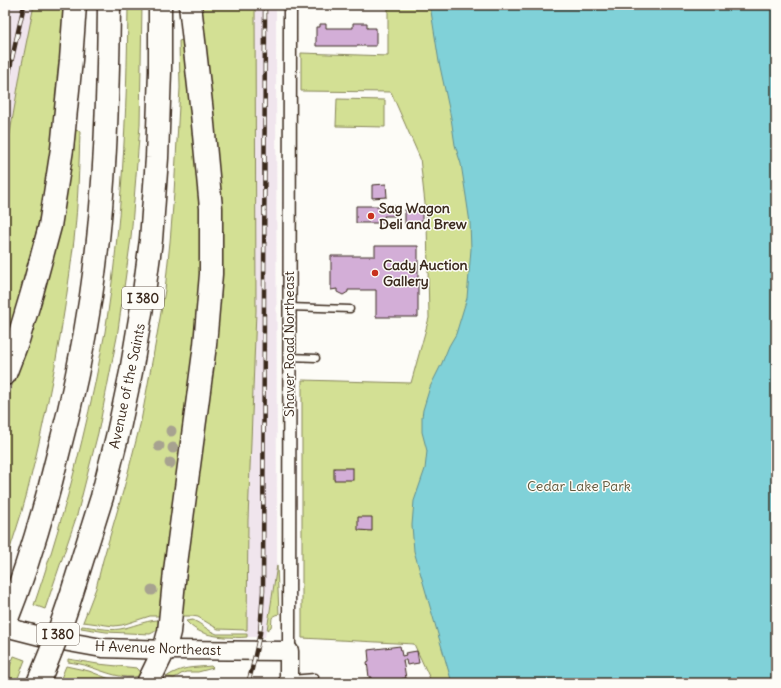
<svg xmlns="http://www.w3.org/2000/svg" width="781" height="688" font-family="Delius,sans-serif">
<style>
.built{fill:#f0e5ed}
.green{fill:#d3e094;stroke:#878559}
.water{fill:#80d1d8;stroke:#648e8e}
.building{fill:#d3aed7;stroke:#3b2a1e}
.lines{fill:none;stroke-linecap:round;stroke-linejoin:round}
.lane-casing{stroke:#3b2a1e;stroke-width:9}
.street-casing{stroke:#3b2a1e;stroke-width:15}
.secondary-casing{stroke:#3b2a1e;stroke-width:21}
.highway-casing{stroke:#3b2a1e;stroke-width:25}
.lane{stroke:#fdfcf7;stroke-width:6}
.street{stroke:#fdfcf7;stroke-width:12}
.secondary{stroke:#fdfcf7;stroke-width:18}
.highway{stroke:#fdfcf7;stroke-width:22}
.rail-casing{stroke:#3b2a1e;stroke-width:4.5}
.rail{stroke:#fdfcf7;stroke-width:3;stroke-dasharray:9;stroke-linecap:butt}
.highway-bridge-casing{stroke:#3b2a1e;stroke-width:25;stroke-linecap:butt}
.highway-bridge{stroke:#fdfcf7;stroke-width:22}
.tree{fill:#a7a290}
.poi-dot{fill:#c8321e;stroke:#fdfcf7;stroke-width:1.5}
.labels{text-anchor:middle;stroke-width:3;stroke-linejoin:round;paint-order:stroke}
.shield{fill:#fdfcf7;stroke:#75695f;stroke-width:1}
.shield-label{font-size:13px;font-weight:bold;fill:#3b2a1e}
.poi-label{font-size:14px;font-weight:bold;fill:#3b2a1e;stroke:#fdfcf7;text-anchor:start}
.street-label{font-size:14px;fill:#3b2a1e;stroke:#fdfcf7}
.park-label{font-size:14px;fill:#61583c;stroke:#fdfcf7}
</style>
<rect width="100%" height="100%" fill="#fdfcf7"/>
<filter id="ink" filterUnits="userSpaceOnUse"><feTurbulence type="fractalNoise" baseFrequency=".025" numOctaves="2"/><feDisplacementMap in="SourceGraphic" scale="8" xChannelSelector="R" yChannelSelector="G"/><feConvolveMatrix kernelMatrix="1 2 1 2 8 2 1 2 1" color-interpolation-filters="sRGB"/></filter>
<g filter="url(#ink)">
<g class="built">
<path d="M6,5H34L22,64L7,150L5,157Z"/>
<path d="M255,5H276L277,565L265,637H247L248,520L256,311Z"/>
</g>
<g class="green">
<path d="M34,5H64L62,43L51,154L42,206L23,290L5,338V157L7,150L22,64Z"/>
<path d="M128,5H142L140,125L131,238L117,337L98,433L77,515L45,609L34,605C59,532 79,459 95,383C98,366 102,349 105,332C122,224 127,114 128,5Z"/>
<path d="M200,5H255L256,311L248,520L247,630L218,629L198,617L192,616H183L179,607L194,514L200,460L208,398Z"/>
<path d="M388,5H776V683H432L414,644L302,638V380L411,383L429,318L427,222L420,158L391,92L301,91V53L388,56Z"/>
<path d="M185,39L201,211V279L197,340L160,616H150L122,625L114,626L83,622L96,588L103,560L124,488L141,421L155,346L165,290L170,242L174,193L180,88L179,41Z"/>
<path d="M337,99L385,100V127L336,126Z"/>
<path d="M74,130L80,131C79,167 78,203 74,240C64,325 48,409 27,493C21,517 12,541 5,565V407L34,318Z"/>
<path d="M277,565L279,614C269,616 273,619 271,627L267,630Z"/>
<path d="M157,620L162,621C159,628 157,631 150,634L106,632L81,628L82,626C94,627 108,631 120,629C132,627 144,621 157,620Z"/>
<path d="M193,620C202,624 208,631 217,634H247V637C239,638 232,637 224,637C207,635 197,633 186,621Z"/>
<path d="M14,656L25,660L16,683H5V678Z"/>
<path d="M68,659L98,664L137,668L139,670L140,676C122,680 106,672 90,667C83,664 75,663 68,662Z"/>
<path d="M66,666L89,671L107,678L118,681L140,682V683H59Z"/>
<path d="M211,666L213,668L198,672H186L181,674L178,676L174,678L166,677C183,666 192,668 211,666Z"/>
</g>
<path class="water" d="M430,5H776V683H452L414,551L412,525L414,501L425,469L427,451L422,432V417L423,410L430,387L442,363L449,346L456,334L463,311L467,298L471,249L470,223L466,196L461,164L455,145L451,118L439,62Z"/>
<g class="building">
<path d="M353,23H367V28H376V46H316V27H320V24H326V28H353Z"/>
<path d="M386,184L387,197L372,198V185Z"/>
<path d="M356,206H395V216H384V223H356Z"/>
<rect x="405" y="210" width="17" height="14"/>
<path d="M375,246H418V317H376V290H348V292L343,295L337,292V289L331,290V256H375Z"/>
<rect x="334" y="468" width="19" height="12"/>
<path d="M358,517H372V531L358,530Z"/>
<path d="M400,646L402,656L406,655L405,653L417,651L419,663L407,665L406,660H403L406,678L402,679L403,683H347V681L371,678V677H369L367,662L369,661L368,650Z"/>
</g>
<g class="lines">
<defs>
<g id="lane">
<path d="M289,307L350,309"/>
<path d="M289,357L316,358"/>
<path d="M291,679L315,677"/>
</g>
<path id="street" d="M289,651L290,5"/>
<path id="secondary" d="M5,627L52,639L102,648L169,650L289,651V683"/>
<g id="highway">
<path d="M5,374L18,340L32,293L50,226L62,149L71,60L75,5"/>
<path d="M75,583L102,497L118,433L131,372L142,307L151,240L157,158L160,71V5"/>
<path d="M5,624C27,569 44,512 58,454C72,402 83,349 91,296C105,200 108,102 109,5"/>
<path d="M148,683L164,650L169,632L175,571L205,345L211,274V208L202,113L190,5"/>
</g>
</defs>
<use href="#lane" class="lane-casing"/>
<use href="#street" class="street-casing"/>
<use href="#secondary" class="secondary-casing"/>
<use href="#highway" class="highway-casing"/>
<use href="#lane" class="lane"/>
<use href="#street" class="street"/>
<use href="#secondary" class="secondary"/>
<use href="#highway" class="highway"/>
<defs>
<g id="rail">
<path d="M5,95L11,63L24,5"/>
<path d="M248,683L252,669L260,633L263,591L265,5"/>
</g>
</defs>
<use href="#rail" class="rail-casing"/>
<use href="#rail" class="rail"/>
<defs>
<path id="highway-bridge" d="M38,683C52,650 65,617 75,583"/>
</defs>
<use href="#highway-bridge" class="highway-bridge-casing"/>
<use href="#highway-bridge" class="highway-bridge"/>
</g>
<g class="tree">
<circle cx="171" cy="431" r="5.5"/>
<circle cx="159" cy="446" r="5.5"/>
<circle cx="173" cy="448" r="5.5"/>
<circle cx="170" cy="463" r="5.5"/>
<circle cx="152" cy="590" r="5.5"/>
</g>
</g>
<g class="poi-dot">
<circle cx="371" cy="216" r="4"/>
<circle cx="375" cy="273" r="4"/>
</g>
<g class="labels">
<g class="shield">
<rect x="122" y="287" width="42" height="22" rx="3"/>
<rect x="37" y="623" width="42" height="22" rx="3"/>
</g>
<g class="shield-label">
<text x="143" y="303">I 380</text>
<text x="58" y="639">I 380</text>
</g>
<g class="poi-label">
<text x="379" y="213">Sag Wagon<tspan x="379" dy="16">Deli and Brew</tspan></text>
<text x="383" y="270">Cady Auction<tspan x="383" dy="16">Gallery</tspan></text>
</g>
<g class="street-label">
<text transform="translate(289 344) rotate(-90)" y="5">Shaver Road Northeast</text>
<text transform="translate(127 386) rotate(-78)" y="5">Avenue of the Saints</text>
<text transform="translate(158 648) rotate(2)" y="5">H Avenue Northeast</text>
</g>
<g class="park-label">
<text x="579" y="491">Cedar Lake Park</text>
</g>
</g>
<rect width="781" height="688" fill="none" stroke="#fdfcf7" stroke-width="20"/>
<rect x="10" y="10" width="761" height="668" fill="none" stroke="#3b2a1e" stroke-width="1.5" filter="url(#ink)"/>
</svg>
